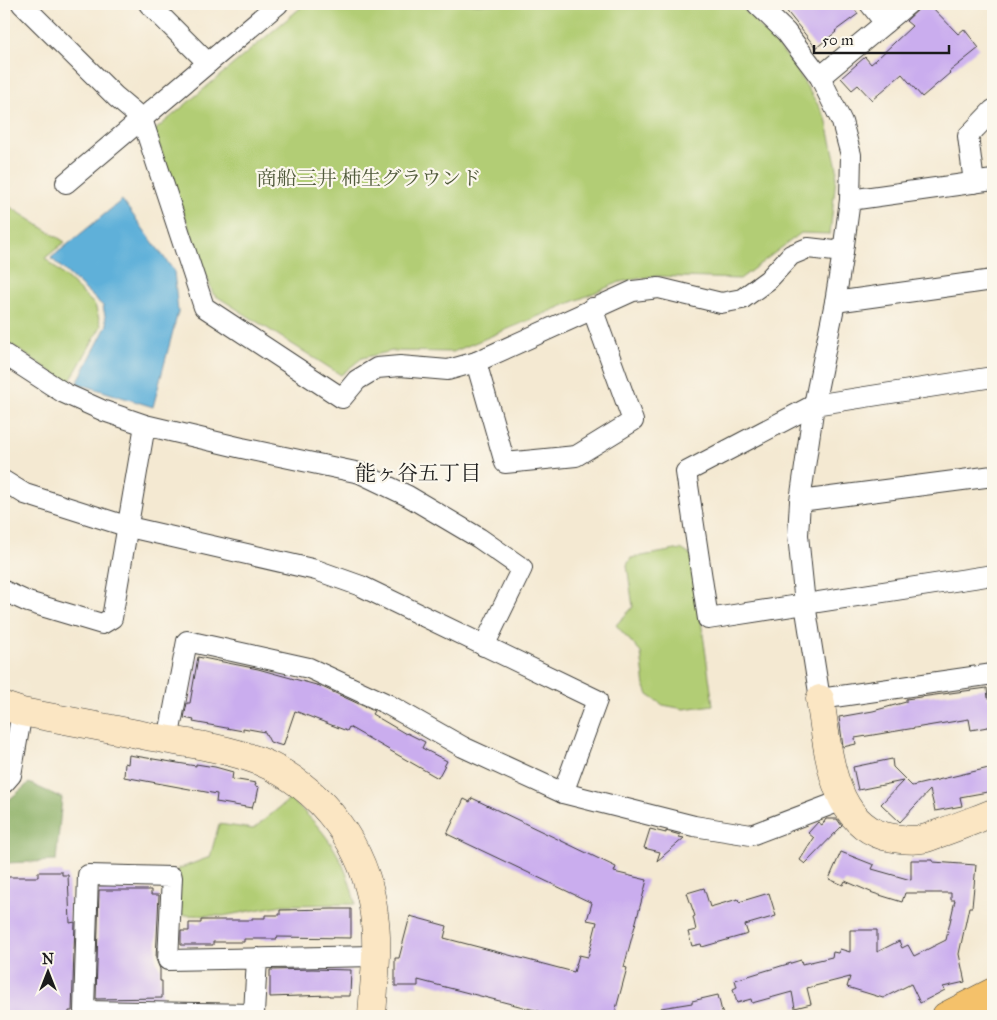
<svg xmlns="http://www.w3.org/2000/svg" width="997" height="1020" font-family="'IM FELL Great Primer','Noto Serif JP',serif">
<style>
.green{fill:#b2cd74;stroke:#677448}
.forest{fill:#8db066;stroke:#546641}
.water{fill:#5eb0d9;stroke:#3d667a}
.building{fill:#caadee}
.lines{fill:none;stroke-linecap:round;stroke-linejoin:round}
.street-casing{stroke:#3c3b37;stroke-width:22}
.secondary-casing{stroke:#3c3b37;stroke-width:29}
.primary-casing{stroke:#3c3b37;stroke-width:29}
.street{stroke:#fff;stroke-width:20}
.secondary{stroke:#fbe6c3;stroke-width:28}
.primary{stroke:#f4c16a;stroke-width:28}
.labels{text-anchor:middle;stroke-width:4.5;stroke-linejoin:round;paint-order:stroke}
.park-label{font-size:20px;fill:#505a3b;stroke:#fbf7ec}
.neighbourhood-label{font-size:21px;fill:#1c1c1c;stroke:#fbf7ec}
</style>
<rect width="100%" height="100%" fill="#fbf7ec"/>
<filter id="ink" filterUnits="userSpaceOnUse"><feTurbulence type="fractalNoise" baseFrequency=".02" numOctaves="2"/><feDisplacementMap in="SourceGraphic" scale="10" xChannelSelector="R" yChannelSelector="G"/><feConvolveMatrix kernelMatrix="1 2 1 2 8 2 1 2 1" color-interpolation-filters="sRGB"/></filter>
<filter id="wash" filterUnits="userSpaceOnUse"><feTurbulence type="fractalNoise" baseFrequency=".0096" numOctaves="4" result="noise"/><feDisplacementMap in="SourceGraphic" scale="20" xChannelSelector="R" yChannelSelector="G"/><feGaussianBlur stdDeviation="1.12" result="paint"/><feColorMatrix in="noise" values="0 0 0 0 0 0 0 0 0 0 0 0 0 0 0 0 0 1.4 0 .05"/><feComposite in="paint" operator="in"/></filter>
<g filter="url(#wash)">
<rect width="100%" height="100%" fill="#f4e9d2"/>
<g class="green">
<path d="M305,4H739L791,61L826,118L837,168L830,234L801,233L740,279L653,276L620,282L453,352L392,351L362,358L341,375L213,294L154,131Z"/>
<path d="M4,203L65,242L45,258L95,305L101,326L69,383L4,340Z"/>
<path d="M681,549L692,556L713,705L684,709L663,705L648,695L645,687L641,653L616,625L633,607L627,565L631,558Z"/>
<path d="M290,799C324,828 346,858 355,904L282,905L223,916L180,915L178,869L210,857L219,824L253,829Z"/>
</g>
<path class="forest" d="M29,783L62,798L56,861L4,863V804Z"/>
<path class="water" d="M122,200L174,271L178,312L153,407L77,383L107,325L103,306L51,258Z"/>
<g id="blocks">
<g class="building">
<path d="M781,4H851L858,14L835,31L836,32L816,48Z"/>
<path d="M924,4H929L958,34L964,29L979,48L949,72L950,73L922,97L902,74L872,100L858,85L852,90L841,78L865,57L871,64L877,59L912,26L906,21Z"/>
<path d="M198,657L258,669L320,686L374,711L372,714L406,734L407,733L425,742L422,748L447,761L438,778L349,727L347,731L295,711L283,746L270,742L265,732L243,728V731L193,722L194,720L184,718L187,703H190Z"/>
<path d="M987,688L988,698L993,697V726L971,730L969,719L855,738L856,744L843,747L839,717L873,711L906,702V699Z"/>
<path d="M129,755L196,766V764L215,767L233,772L232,779L256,783L255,786L259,787L256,801H254L252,808L216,802L217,794L124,777L125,763L128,764Z"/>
<path d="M892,759L893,767L912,786L993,767V791L960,797L962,806L935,811L930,790L900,822L881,804L903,781L858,790L853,767Z"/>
<path d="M472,798L616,867L614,872L647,880L624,967L627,968L614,1016H558L418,980V986H395V958H399L410,916L447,926L444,938L574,972L579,955L588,957L597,922L587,920L592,903L447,834L464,799L470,802Z"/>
<path d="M826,819H837L842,826L805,864L800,860L814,838L808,833L818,822L822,825Z"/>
<path d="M650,829L666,833V831L680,835L679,837L684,838L657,861L660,852L644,848Z"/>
<path d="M841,852L874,865L872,869L911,880V860H933V862L976,865L972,907H969L959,954L965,982L943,987L945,990L920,1003L911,984L883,998L847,987L850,977L807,988L811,1004L795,1008L792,992L752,1003L751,999L737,1003L733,989L737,987L735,980L801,960L802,964L832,957L833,952L838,953L840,949L850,952V930H877V952L899,941L902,948L908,945L914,956L946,940L955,900H951V893H905L902,902L873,893L845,881L843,885L829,879Z"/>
<path d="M38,872H62V875H68L70,923L75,922L72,1011H69V1016H4V877H38Z"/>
<path d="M704,888L710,907L738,899L739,902L769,893L776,916L745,925L748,934L702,947L701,944L692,946L688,932L696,930L693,917L695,916L687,893Z"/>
<path d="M99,890H151V895H159L156,959L160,969V981H162V998L96,999Z"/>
<path d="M332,909H351V938L277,937V939H244V942H213V945H181V931H189V923H201V920H252V918H265V915H280V910Z"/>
<path d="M312,969L351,970L350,996H329V995L270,997V970Z"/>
<path d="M718,995L723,1016H661V1008L692,1003V1001Z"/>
</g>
</g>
</g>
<g filter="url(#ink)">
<use href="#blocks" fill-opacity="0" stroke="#3c3b37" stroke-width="1"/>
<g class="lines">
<defs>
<g id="street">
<path d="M22,4L116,97L142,119L204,307L342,398L357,380L377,368L400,366L448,370L476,362L633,291L659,288L721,303L742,299L768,280L791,255L808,248L843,252"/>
<path d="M149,4L208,63"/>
<path d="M757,4L786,32L820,77L842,122L851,155L850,200L843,252L835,302L814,405L800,501L798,535L805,604L820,699L993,674"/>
<path d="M870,4L885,23"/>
<path d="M820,77L908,4"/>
<path d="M66,183L278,4"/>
<path d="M974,183L968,136L993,110"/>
<path d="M850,200L993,180"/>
<path d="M835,302L993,280"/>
<path d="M4,354L64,393L104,411L145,425L242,448L360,473L408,496L479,538L522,568L484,646"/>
<path d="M476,362L505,463L576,456L633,421L592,308"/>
<path d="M993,377L814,405L686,472L708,619L993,575"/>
<path d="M4,481L25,494L129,527L316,570L361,586L597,700L563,793"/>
<path d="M800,501L993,476"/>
<path d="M4,591L28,602L102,624L112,618L145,425"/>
<path d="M168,740L187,641L309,668L387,704L463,747L563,793L694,826L751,835L843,800"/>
<path d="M4,783L11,775L22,712"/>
<path d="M257,958L254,1014L84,1011L88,875L172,877L168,960L375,956"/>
</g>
<g id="secondary">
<path d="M820,699C828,745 830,820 884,836C897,839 909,841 922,839C929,838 936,834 943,832C960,826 977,819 993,813"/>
<path d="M4,706L22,712C65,720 108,728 152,737C187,743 225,748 259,761C322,787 366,847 374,914C379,947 374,983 372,1016"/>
</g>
<path id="primary" d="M946,1016L993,992"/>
</defs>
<use href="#street" class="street-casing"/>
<use href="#secondary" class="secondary-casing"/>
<use href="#primary" class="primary-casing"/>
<use href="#street" class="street"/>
<use href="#secondary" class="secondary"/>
<use href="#primary" class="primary"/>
</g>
</g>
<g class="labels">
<g class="park-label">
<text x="369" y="185">商船三井 柿生グラウンド</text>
</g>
<g class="neighbourhood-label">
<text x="418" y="480">能ヶ谷五丁目</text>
</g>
</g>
<rect width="997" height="1020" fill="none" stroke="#fbf7ec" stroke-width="20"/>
<g transform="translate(48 972)" stroke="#fbf7ec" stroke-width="4" paint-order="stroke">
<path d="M0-4L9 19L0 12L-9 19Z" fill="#1c1c1c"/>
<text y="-8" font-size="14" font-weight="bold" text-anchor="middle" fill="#1c1c1c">N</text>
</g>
<path d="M814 45v8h135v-8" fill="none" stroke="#1c1c1c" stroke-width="2.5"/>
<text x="822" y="45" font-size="15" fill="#1c1c1c" stroke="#fbf7ec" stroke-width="4" paint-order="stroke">50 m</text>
</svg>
